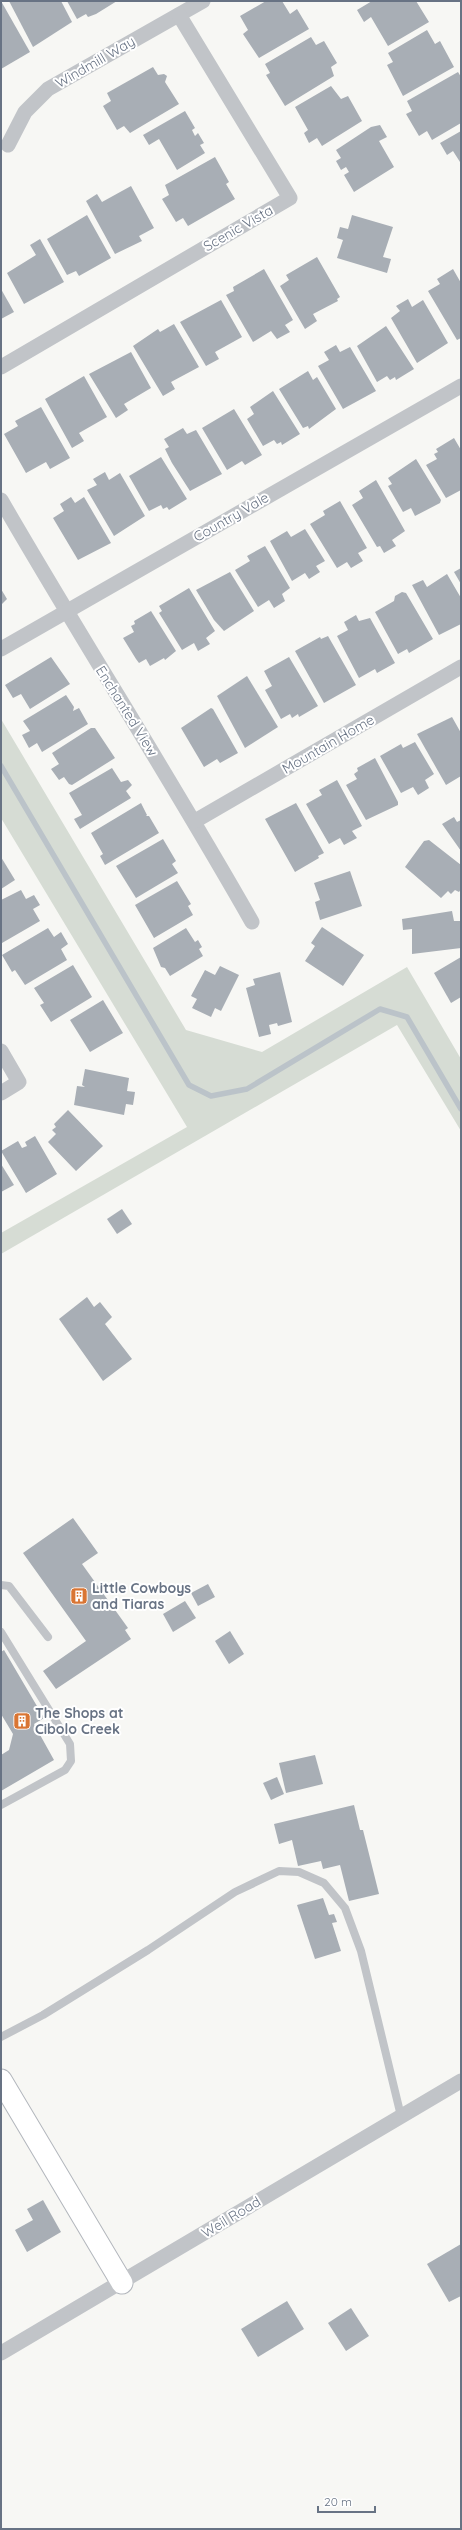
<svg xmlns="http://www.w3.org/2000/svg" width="462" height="2530" font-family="Quicksand,sans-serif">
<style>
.green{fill:#d6dcd4}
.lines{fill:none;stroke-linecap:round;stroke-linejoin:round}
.stream{stroke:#bbc3c9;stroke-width:5.5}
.building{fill:#a8aeb5}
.secondary-casing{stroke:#b3b7bd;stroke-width:23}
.lane{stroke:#c1c4c8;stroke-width:8}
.street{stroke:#c1c4c8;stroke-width:15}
.secondary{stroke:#fff;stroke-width:21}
.labels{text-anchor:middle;stroke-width:4;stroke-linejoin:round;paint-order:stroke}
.street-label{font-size:14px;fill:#687384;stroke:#fff}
.poi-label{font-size:14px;font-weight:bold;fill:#687384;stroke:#fff;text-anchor:start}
</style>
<rect width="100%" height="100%" fill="#f7f7f4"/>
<path class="green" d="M1,719L186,1030L262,1052L407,967L461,1059V1131L397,1025L1,1254V1233L187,1127L1,818Z"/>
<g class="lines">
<path class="stream" d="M1,766L189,1085L211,1096L247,1089L380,1009L407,1017L461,1109"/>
</g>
<g class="building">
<path d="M1,1L30,52L1,69Z"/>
<path d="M9,1H61L72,22L33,47Z"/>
<path d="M67,1H117L96,14L88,17L86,14L77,19Z"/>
<path d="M266,1H282L290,14L297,9L309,29L259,58L243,34L248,30L240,16Z"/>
<path d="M372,1H416L429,22L388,46L371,17L364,22L357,10Z"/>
<path d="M427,30L435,44L440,41L454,67L403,96L387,65L393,62L388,53Z"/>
<path d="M311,37L316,45L324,41L337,63L331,67L334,76L285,106L266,75L270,73L265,64Z"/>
<path d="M153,67L158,75L164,74L167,76L165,82L179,104L130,133L124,126L117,130L103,106L111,101L107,93Z"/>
<path d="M458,72L461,77V123L432,140L427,131L419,136L406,114L412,111L407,101Z"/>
<path d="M331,86L341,99L348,96L362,121L322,146L317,138L309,143L304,133L308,130L295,107Z"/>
<path d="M185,111L195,128L192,130L195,136L198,133L204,143L200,145L205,153L177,170L159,139L149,145L143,135Z"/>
<path d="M380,125L387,137L379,141L394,167L354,192L344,175L349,172L346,167L341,170L336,161L341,158L336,150L371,127Z"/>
<path d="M461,131V161L460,162L453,151L447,155L440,143Z"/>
<path d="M215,157L229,182L226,184L235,199L188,226L183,218L176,222L162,199L169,195L165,185Z"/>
<path d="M131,186L154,228L139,236L142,241L115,254L86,201L97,194L102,202Z"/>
<path d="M87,215L111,258L79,276L76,271L67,275L47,239Z"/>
<path d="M352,215L393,227L383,257L391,259L387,273L337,258L343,240L337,238L340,227L348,229Z"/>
<path d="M40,239L64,282L24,304L7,273L36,255L30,245Z"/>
<path d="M317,257L340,297L337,299L338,301L313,314L317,321L305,329L280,286L289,280L286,275Z"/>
<path d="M264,269L293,320L285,325L290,332L277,339L271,331L253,342L226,295L234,291L233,287Z"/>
<path d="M453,269L461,283V338L457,340L428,291L440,284L437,279Z"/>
<path d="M1,289L14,312L1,319Z"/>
<path d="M408,299L412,307L423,300L448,343L417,363L391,318L400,311L396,306Z"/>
<path d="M221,300L242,337L215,352L219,359L206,366L180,322Z"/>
<path d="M174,324L199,367L171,382L175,389L163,396L133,346L158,329L160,332Z"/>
<path d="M386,326L414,369L396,380L395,377L390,380L387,376L377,382L357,346Z"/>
<path d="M336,345L340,352L350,347L376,391L343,409L318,366L329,360L324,352Z"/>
<path d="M131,352L151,388L124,404L128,410L116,418L89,374Z"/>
<path d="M308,371L313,380L317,377L336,409L309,429L308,426L303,428L279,389Z"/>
<path d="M84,376L107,417L79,433L84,441L72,448L45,399Z"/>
<path d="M273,391L300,434L282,445L281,442L277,444L274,440L263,446L247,419L254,414L250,407Z"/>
<path d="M41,407L70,458L50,469L46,462L26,473L4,434L18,426L15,421Z"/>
<path d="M234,409L262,455L245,465L242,461L227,470L202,428Z"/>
<path d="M183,428L187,434L196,430L222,474L190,491L172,463L165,449L169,447L164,439Z"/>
<path d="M454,438L461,450V490L446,498L426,465L437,459L434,454L438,452L436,449Z"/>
<path d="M161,457L187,499L169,510L167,507L163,509L161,505L149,511L129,476Z"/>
<path d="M416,459L441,500L440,503L415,516L411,508L403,512L388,486L392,484L388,478Z"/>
<path d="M105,472L109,480L120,473L145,516L114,536L87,490L97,485L93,479Z"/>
<path d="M376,480L405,531L392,540L396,546L384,553L380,546L377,547L352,505L363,498L359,491Z"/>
<path d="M71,497L75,503L84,497L111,543L78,560L53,518L64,511L60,504Z"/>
<path d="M340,501L367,548L358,553L363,561L351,568L347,562L337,568L310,524L325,515L323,511Z"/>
<path d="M305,529L325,561L316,566L320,572L309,579L305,573L292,581L270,541L287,531L291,537Z"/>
<path d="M265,546L290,588L282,594L285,601L274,608L269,600L258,607L235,570L250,561L247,556Z"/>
<path d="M461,568V584L454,572Z"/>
<path d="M230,572L254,611L224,631L214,620L196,590Z"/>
<path d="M447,574L461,598V624L439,635L412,585L423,580L427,587Z"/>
<path d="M189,588L215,631L206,638L210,644L198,651L194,643L182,650L159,613L162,611L159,606Z"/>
<path d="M1,589L7,599L1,605Z"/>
<path d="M402,592L406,593L433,639L409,653L407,649L398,654L375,612L394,601L395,596Z"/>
<path d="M151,611L176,651L165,660L164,658L150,666L146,659L139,663L136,659L123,638L134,632L131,626L135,624L134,621Z"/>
<path d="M356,615L359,621L370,618L395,663L377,673L375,669L359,678L337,636L348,630L344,622Z"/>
<path d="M328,636L356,685L324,703L295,651L320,637L321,639Z"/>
<path d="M51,657L70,684L30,709L21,694L13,698L5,685Z"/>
<path d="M289,657L318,706L299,717L298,714L292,718L290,714L281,719L265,690L272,686L264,671Z"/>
<path d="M247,676L278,727L245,748L217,696Z"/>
<path d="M66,695L74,707L73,711L79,708L88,724L42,752L37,743L29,748L22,735L30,731L23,721Z"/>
<path d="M211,708L213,709L238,753L220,763L217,759L204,767L181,728Z"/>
<path d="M452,717L461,733V776L446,785L417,734Z"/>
<path d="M91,728H95L115,758L72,785L69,784L64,777L59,780L51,769L59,764L52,753Z"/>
<path d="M415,742L434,774L425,780L429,788L418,795L413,787L401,793L380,756L401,744L403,748Z"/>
<path d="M375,758L398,802V805L366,820L346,785L357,779L354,774L358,771L357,768Z"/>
<path d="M112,768L121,782L128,780L132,785L126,791L131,798L80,829L74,819L82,815L69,793Z"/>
<path d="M337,780L362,826L352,831L357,838L344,845L340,838L329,844L306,804L322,795L319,790Z"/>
<path d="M141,803L147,815L146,816H149L159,833L105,865L100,856L103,854L91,833Z"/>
<path d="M296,803L324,853L318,856L319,858L295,872L265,819Z"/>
<path d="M454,817L457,822L461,820V851L442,824Z"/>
<path d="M163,839L176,861L172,864L178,873L136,898L116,866Z"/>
<path d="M429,840L461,865V889L459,892L455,890L451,894L448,891L441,898L405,867L424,841Z"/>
<path d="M1,857L15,880L1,889Z"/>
<path d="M350,871L362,906L320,920L315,902L320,900L314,883Z"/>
<path d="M177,881L191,904L188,906L193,915L154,938L135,905Z"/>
<path d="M21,890L26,899L34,895L40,905L33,909L40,921L2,943L1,900Z"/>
<path d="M452,911L454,921H460L461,948L412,954V929L403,930L402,919Z"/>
<path d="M322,927L364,955L343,986L305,961L315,946L311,943Z"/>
<path d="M48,928L54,937L61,932L68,944L61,949L67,960L25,985L15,970L12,972L2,955Z"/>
<path d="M186,928L195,942L198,940L202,947L199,949L203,956L170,976L165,968L161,967L153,948Z"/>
<path d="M461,957V997L451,1003L434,973Z"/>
<path d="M73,965L92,997L51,1022L40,1005L44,1003L34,988Z"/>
<path d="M220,966L239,975L221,1011L215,1008L211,1017L192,1008L197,999L191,996L205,970L215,975Z"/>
<path d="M280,972L292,1022L278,1026L277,1023L269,1025L271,1034L259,1037L246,988L255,985L253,979Z"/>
<path d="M103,1000L123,1033L90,1052L70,1020Z"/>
<path d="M85,1069L129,1078L127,1091L135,1092L133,1105L126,1104L124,1115L74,1105L77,1086L85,1087L82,1085Z"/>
<path d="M68,1110L103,1146L76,1171L48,1142L56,1134L52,1130L56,1127L54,1124Z"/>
<path d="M35,1136L57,1174L26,1193L1,1151L18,1141L22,1148L27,1146L25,1142Z"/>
<path d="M1,1164L14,1185L1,1192Z"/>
<path d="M122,1209L132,1224L117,1234L107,1219Z"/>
<path d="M87,1297L94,1307L100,1302L112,1317L105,1324L132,1359L103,1381L59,1319Z"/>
<path d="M73,1518L98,1553L82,1564L128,1628L125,1630L131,1639L56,1689L43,1671L86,1641L23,1553Z"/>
<path d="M208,1584L215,1597L198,1606L191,1593Z"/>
<path d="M185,1601L196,1618L173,1632L163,1614Z"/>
<path d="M230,1631L244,1654L229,1664L215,1641Z"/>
<path d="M4,1650L44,1718L34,1724L54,1760L1,1791V1755L9,1750L13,1734L1,1714V1652Z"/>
<path d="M315,1755L323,1784L286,1793L279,1763Z"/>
<path d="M277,1777L284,1794L271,1800L263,1783Z"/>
<path d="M354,1805L360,1830H363L379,1894L349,1901L340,1865L323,1869L321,1861L298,1866L292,1840L279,1844L274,1824Z"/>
<path d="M323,1898L329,1915L334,1914L337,1922L332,1923L341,1951L315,1959L297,1905Z"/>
<path d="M43,2200L61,2232L27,2252L15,2230L33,2220L27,2209Z"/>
<path d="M461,2244V2296L449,2302L427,2264Z"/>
<path d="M287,2301L304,2329L258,2357L241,2329Z"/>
<path d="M351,2308L369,2336L346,2351L328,2323Z"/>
</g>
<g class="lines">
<defs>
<path id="secondary" d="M1,2080L122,2283"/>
</defs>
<use href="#secondary" class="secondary-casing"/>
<g class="lane">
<path d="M1,1585L9,1586L48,1637"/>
<path d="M1,1632L70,1744L71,1761L65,1770L1,1805"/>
<path d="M1,2037L43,2015L148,1950L235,1892L279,1871L299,1872L324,1883L345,1908L361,1951L401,2116"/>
</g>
<g class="street">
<path d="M8,145L25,112L48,89L203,1"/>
<path d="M1,367L290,198L179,15"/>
<path d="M1,500C83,642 171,779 252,922"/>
<path d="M1,649L461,386"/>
<path d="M195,821L461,667"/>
<path d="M1,1051L19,1082L1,1093"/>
<path d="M1,2353L461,2081"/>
</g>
<use href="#secondary" class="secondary"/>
</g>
<defs>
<symbol id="building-square" viewBox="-11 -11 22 22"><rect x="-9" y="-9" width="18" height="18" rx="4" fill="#d97533" stroke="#fff"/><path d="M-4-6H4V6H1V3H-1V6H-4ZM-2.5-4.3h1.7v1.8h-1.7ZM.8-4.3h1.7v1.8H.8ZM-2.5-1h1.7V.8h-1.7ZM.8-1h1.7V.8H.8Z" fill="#fff"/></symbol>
</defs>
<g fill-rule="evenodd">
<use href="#building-square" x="69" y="1586" width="20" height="20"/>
<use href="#building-square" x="12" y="1711" width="20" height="20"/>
</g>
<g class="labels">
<g class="street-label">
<text transform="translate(95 62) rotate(-30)" y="5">Windmill Way</text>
<text transform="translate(238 228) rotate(-30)" y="5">Scenic Vista</text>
<text transform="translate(231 517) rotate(-30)" y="5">Country Vale</text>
<text transform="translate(127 711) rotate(58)" y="5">Enchanted View</text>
<text transform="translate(328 744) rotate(-30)" y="5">Mountain Home</text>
<text transform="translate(231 2217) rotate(-31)" y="5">Weil Road</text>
</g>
<g class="poi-label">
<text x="92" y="1593">Little Cowboys<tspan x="92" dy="16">and Tiaras</tspan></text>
<text x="35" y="1718">The Shops at<tspan x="35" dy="16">Cibolo Creek</tspan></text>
</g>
</g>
<rect width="462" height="2530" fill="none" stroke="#687384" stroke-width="4"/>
<path d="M318 2506v6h57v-6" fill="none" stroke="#687384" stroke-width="2"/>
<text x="324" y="2506" font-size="12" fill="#687384" stroke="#ffffff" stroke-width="3" paint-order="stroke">20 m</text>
</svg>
